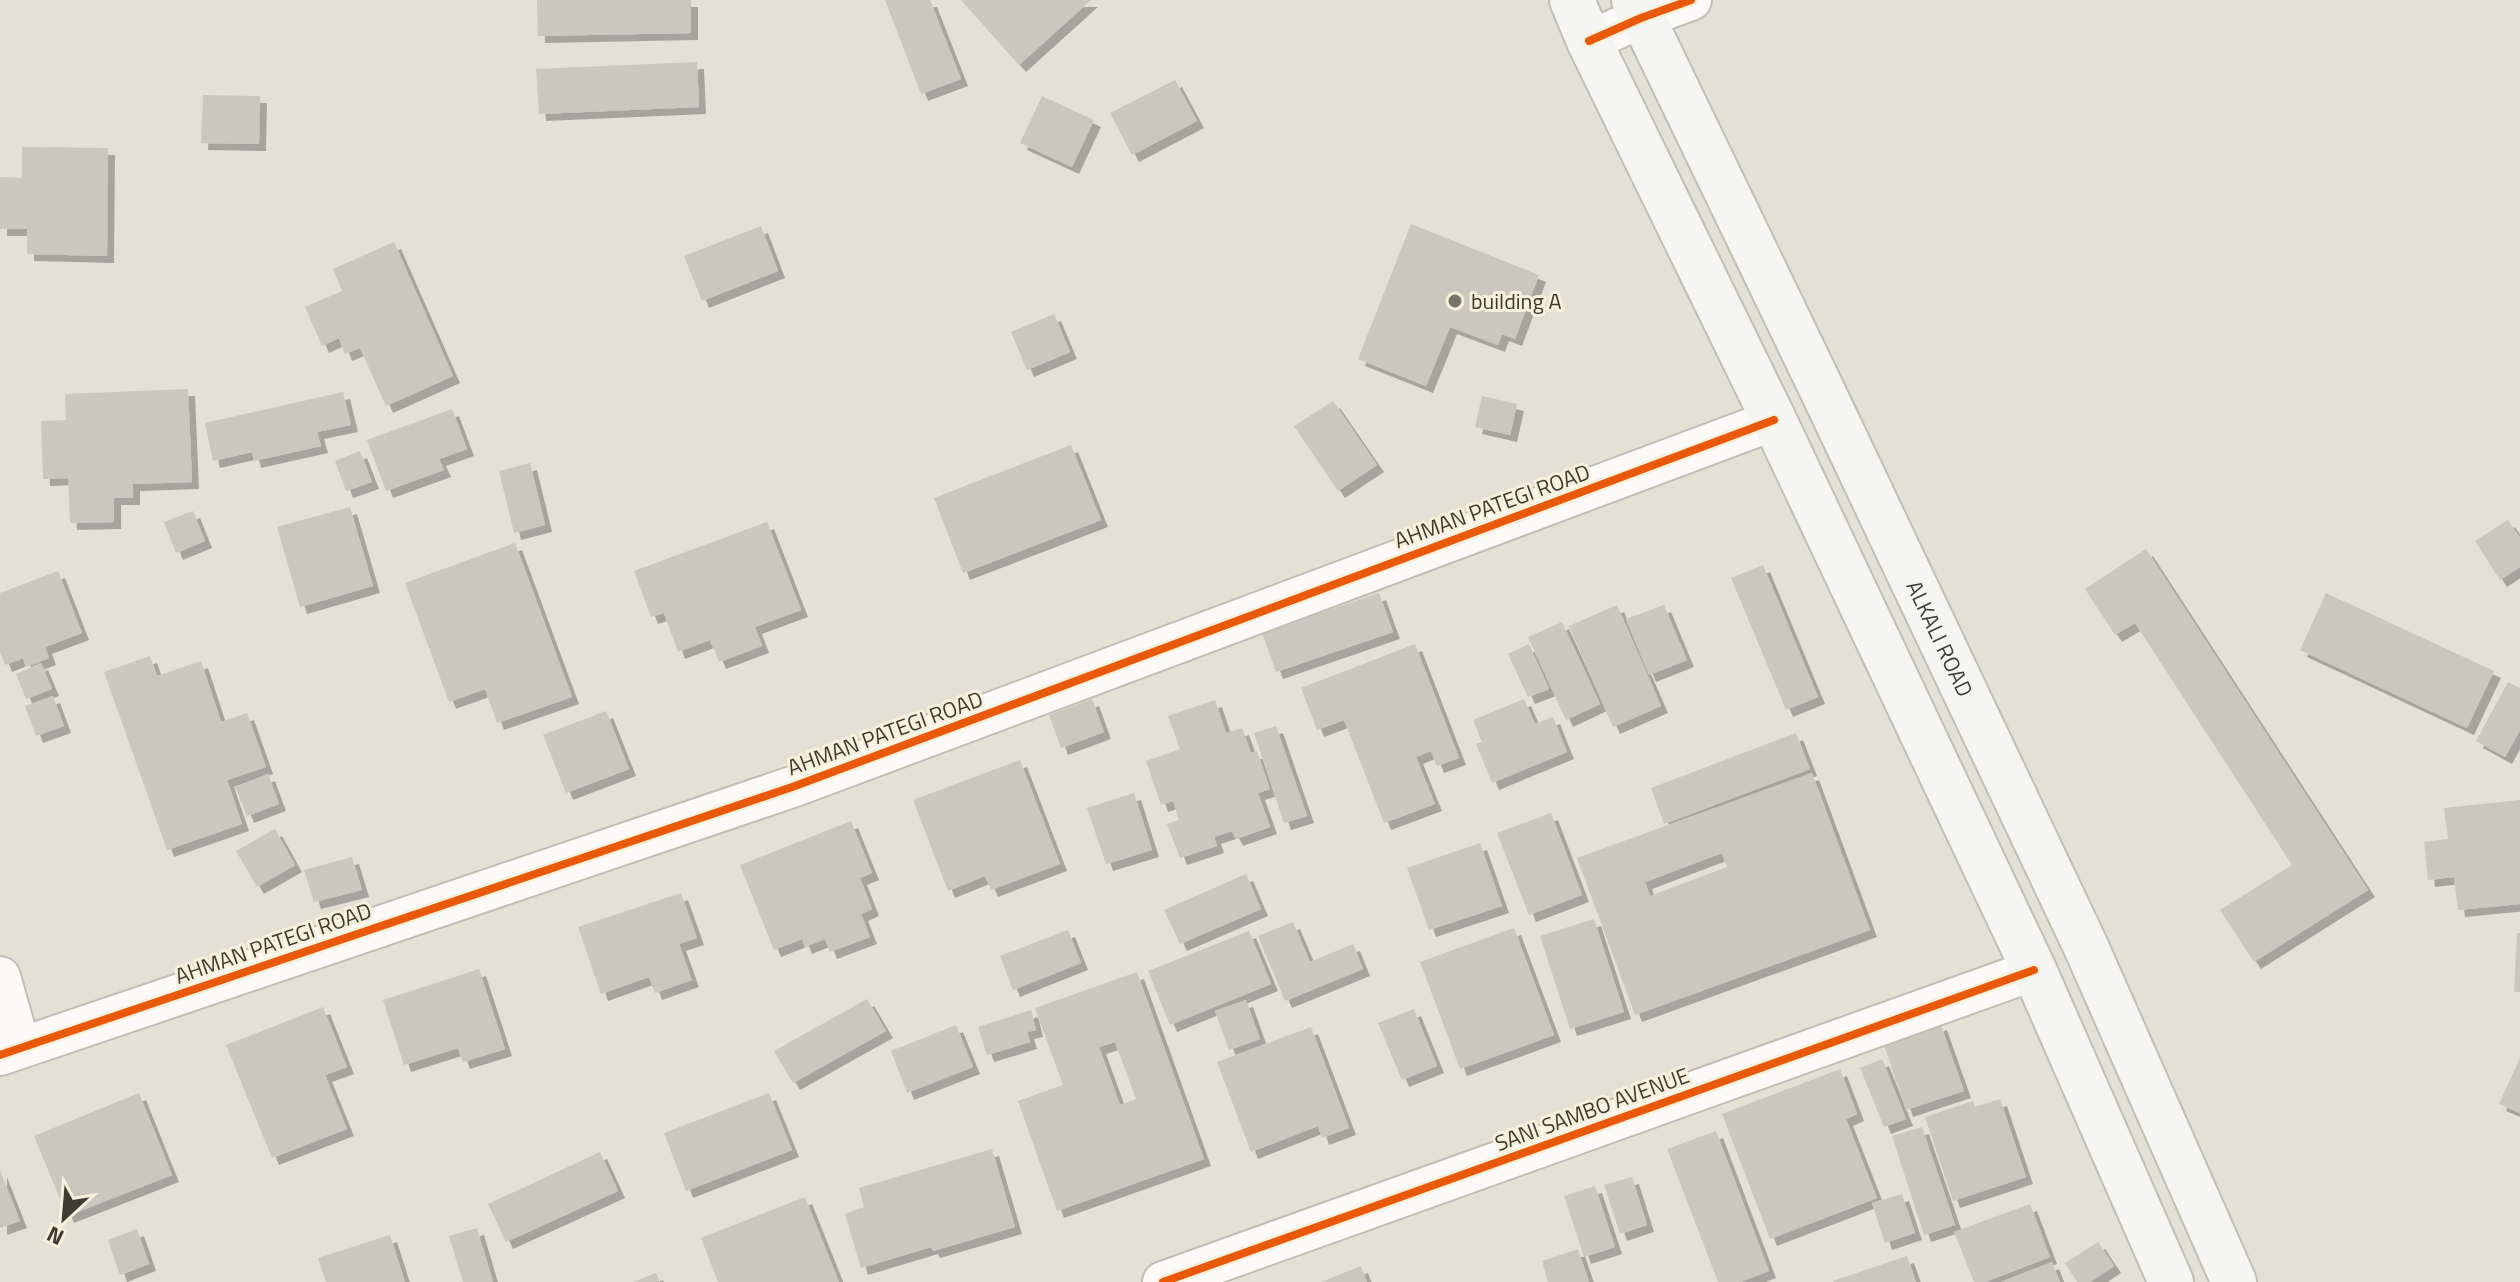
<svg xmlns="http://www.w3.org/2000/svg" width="2520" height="1282" font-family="'Titillium Web',sans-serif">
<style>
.building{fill:#c9c7be;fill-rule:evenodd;filter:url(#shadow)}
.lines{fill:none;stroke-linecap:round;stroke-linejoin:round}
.street-casing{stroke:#c0beb5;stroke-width:44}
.secondary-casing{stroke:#c0beb5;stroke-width:48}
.street{stroke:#fbfaf9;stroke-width:40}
.secondary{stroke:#f5f5f4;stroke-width:44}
.cycleway-casing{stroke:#f6f1dc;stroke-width:13}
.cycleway{stroke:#e8590c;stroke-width:8}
.poi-dot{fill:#77756b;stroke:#f6f1dc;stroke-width:3}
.labels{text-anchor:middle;stroke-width:6;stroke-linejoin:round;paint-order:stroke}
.poi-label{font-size:22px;fill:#3d3b32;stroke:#f6f1dc;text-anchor:start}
.street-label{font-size:22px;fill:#3d3b32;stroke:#f6f1dc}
</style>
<defs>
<filter id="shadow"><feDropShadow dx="7" dy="7" stdDeviation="0" flood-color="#0004"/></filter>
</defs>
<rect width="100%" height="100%" fill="#e3e0d5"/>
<g class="building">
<path d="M537,0H691V33L538,36Z"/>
<path d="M885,0H930L961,79L921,94Z"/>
<path d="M961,0H1091L1019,65Z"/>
<path d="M697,62L699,107L539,114L536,69Z"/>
<path d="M1175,80L1197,121L1132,155L1110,113Z"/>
<path d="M203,95L260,96L259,144L201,143Z"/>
<path d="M1042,96L1094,120L1072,167L1020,143Z"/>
<path d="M22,147L108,148L107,256L27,254V229H0V177L22,178Z"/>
<path d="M1411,224L1539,275L1515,339L1502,334L1498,345L1450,327L1426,386L1358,359Z"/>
<path d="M761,226L778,271L702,301L684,256Z"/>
<path d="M394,242L453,376L386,406L360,348L345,354L339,338L322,346L305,307L342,291L333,269Z"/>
<path d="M1054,314L1070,352L1027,370L1011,332Z"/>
<path d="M188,389L192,482L133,484V498H114V522L70,523L68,478L43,479L41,421L66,420L65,394Z"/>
<path d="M343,392L351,425L317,432L321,446L254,461L252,452L213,461L205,423Z"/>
<path d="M1482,396L1517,404L1510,435L1475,427Z"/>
<path d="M1333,401L1377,465L1338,491L1294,426Z"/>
<path d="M452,409L467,449L439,459L444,470L386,491L367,440Z"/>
<path d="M1071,445L1101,520L963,573L934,498Z"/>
<path d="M360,451L372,482L346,491L335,461Z"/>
<path d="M530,463L545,525L514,533L499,471Z"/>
<path d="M350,507L373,586L300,607L277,527Z"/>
<path d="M193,511L205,541L176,553L164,522Z"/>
<path d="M2508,520L2520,538V567L2500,580L2475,541Z"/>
<path d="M767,522L801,610L755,627L762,646L719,662L710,640L678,652L664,613L651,617L634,571Z"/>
<path d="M515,543L572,697L497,723L485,689L449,702L405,583Z"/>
<path d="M2146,549L2368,890L2254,962L2220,910L2292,865L2135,623L2115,635L2085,589Z"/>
<path d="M1763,565L1818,697L1786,710L1731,578Z"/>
<path d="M58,571L82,633L45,647L49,658L26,667L23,658L5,665L0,652V593Z"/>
<path d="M1379,593L1393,632L1276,672L1262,633Z"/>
<path d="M2326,593L2494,671L2467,728L2300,650Z"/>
<path d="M1617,605L1661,706L1613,727L1569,626Z"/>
<path d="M1664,605L1687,660L1649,675L1626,619Z"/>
<path d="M1562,622L1600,704L1566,720L1528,637Z"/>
<path d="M1415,644L1459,758L1437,766L1431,751L1416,757L1435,804L1384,823L1344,720L1317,730L1301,688Z"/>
<path d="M1529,644L1549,689L1528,697L1508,654Z"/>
<path d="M150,656L157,676L201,661L221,722L247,713L266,767L227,780L242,824L167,850L104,672Z"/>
<path d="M41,663L52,689L26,699L16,674Z"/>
<path d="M2508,682L2520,688V730L2505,757L2476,741Z"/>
<path d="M53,696L64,726L36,736L25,706Z"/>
<path d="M1092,699L1104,732L1061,748L1049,715Z"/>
<path d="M1524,699L1535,724L1553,717L1567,752L1492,783L1476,744L1482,742L1473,720Z"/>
<path d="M1215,700L1226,733L1242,728L1251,753L1257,751L1270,789L1258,793L1270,827L1236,839L1232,831L1214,837L1217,846L1180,858L1167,824L1179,820L1173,801L1161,805L1146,761L1180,749L1168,716Z"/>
<path d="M606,711L629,769L566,793L543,735Z"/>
<path d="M1276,726L1307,816L1284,823L1254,733Z"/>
<path d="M1796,733L1810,769L1664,824L1651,788Z"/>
<path d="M1020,760L1060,864L991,890L985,876L948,891L913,800Z"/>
<path d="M1812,773L1870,930L1635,1015L1577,858ZM1722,853L1727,867L1650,896L1645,882Z"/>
<path d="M268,774L279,804L247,816L235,787Z"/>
<path d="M1134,793L1152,850L1106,864L1087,808Z"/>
<path d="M2520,800V904L2458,910L2454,877L2428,880L2424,842L2448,839L2444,808Z"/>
<path d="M1551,813L1582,895L1529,915L1497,833Z"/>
<path d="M851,821L872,873L860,878L872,909L861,914L870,937L830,952L825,939L805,947L802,939L774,950L740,865Z"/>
<path d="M275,829L295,865L257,887L236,851Z"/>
<path d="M1480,843L1502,906L1429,930L1407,868Z"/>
<path d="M352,857L362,890L314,902L304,870Z"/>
<path d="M1246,874L1261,909L1180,944L1164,910Z"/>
<path d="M681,893L697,938L679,944L692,980L655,993L649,977L601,994L578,927Z"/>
<path d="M1594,919L1624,1012L1570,1029L1540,936Z"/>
<path d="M1293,922L1310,962L1353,944L1363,969L1285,1001L1258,936Z"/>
<path d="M1514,928L1554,1035L1460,1069L1420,962Z"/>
<path d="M1068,930L1081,963L1013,990L1000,956Z"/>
<path d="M1249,931L1271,984L1170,1025L1148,971Z"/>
<path d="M2517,933H2520V992H2514Z"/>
<path d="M479,969L505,1049L463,1062L458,1048L404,1065L383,1000Z"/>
<path d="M1137,972L1204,1159L1057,1211L1018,1101L1063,1085L1035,1008ZM1115,1042L1136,1099L1120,1105L1099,1047Z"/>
<path d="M867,999L886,1031L793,1083L774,1051Z"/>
<path d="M1246,1000L1260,1039L1229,1050L1215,1011Z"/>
<path d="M323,1007L347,1067L325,1075L347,1129L272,1158L226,1045Z"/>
<path d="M1414,1009L1437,1066L1402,1080L1378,1023Z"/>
<path d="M1031,1010L1036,1030L1027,1032L1030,1042L987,1055L978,1027Z"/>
<path d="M1940,1023L1964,1091L1906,1110L1883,1042Z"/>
<path d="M956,1025L973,1067L907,1093L891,1051Z"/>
<path d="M1311,1027L1349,1128L1322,1138L1318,1126L1251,1152L1217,1062Z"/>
<path d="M2520,1058V1113L2499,1104Z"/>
<path d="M1882,1059L1906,1119L1884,1127L1860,1068Z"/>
<path d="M1840,1069L1857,1114L1846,1119L1877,1198L1770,1239L1722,1114Z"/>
<path d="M139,1093L172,1175L67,1216L34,1136Z"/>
<path d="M769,1093L792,1150L686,1191L664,1133Z"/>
<path d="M2000,1099L2026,1177L1953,1201L1925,1117L1973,1101L1975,1107Z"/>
<path d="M1922,1127L1955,1225L1924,1235L1892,1136Z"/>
<path d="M1716,1131L1769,1271L1740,1282H1718L1667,1149Z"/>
<path d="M992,1149L1015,1227L933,1251L931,1247L861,1268L845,1214L864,1207L859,1188Z"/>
<path d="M600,1152L618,1191L506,1242L488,1204Z"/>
<path d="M0,1170L20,1221L0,1228Z"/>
<path d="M1632,1177L1647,1225L1620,1234L1604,1185Z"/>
<path d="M1595,1186L1615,1247L1584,1257L1564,1196Z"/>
<path d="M1902,1194L1915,1233L1885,1243L1872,1203Z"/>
<path d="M805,1197L839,1282H718L701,1238Z"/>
<path d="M2030,1204L2050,1257L1985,1282H1974L1954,1232Z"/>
<path d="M477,1228L493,1282H463L449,1236Z"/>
<path d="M137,1229L149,1264L120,1275L108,1240Z"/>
<path d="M390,1235L405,1282H326L318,1258Z"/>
<path d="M2098,1242L2114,1266L2090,1282H2077L2065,1263Z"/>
<path d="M1578,1249L1589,1282H1548L1542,1261Z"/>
<path d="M1907,1256L1916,1282H1833V1281Z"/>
<path d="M2052,1262L2060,1282H2001Z"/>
<path d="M1361,1266L1367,1282H1321Z"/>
<path d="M656,1273L660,1282H633Z"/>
</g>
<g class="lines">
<defs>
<g id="street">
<path d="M1589,41L1641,18L1691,0"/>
<path d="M0,977L20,1047"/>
<path d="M0,1055L795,786L1774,420"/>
<path d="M1163,1282L2034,970"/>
</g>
<g id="secondary">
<path d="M1572,0L1589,41L1774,420L2034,970L2171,1282"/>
<path id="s1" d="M1634,0L1825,396L2086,947L2234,1282"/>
</g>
</defs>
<use href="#street" class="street-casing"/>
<use href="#secondary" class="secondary-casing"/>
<use href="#street" class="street"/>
<use href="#secondary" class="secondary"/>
<defs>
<g id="cycleway">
<path d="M1589,41L1641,18L1691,0"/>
<path d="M0,1055L795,786L1774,420"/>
<path d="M1163,1282L2034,970"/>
</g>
</defs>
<use href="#cycleway" class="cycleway-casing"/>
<use href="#cycleway" class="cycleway"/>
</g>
<circle class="poi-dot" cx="1455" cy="301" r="8"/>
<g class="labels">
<g class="poi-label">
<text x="1471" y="309">building A</text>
</g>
<g class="street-label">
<text transform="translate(1492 506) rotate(-20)" y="8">AHMAN PATEGI ROAD</text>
<text dy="8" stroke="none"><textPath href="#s1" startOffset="708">ALKALI ROAD</textPath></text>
<text transform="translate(885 733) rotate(-20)" y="8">AHMAN PATEGI ROAD</text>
<text transform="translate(273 943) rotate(-19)" y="8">AHMAN PATEGI ROAD</text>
<text transform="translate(1592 1109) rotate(-20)" y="8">SANI SAMBO AVENUE</text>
</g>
</g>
<g transform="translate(64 1218) rotate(206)" stroke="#f6f1dc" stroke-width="6" paint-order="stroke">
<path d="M0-6L14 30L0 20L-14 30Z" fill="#3d3b32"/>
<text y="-12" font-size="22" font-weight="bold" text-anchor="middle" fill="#3d3b32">N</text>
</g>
</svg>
